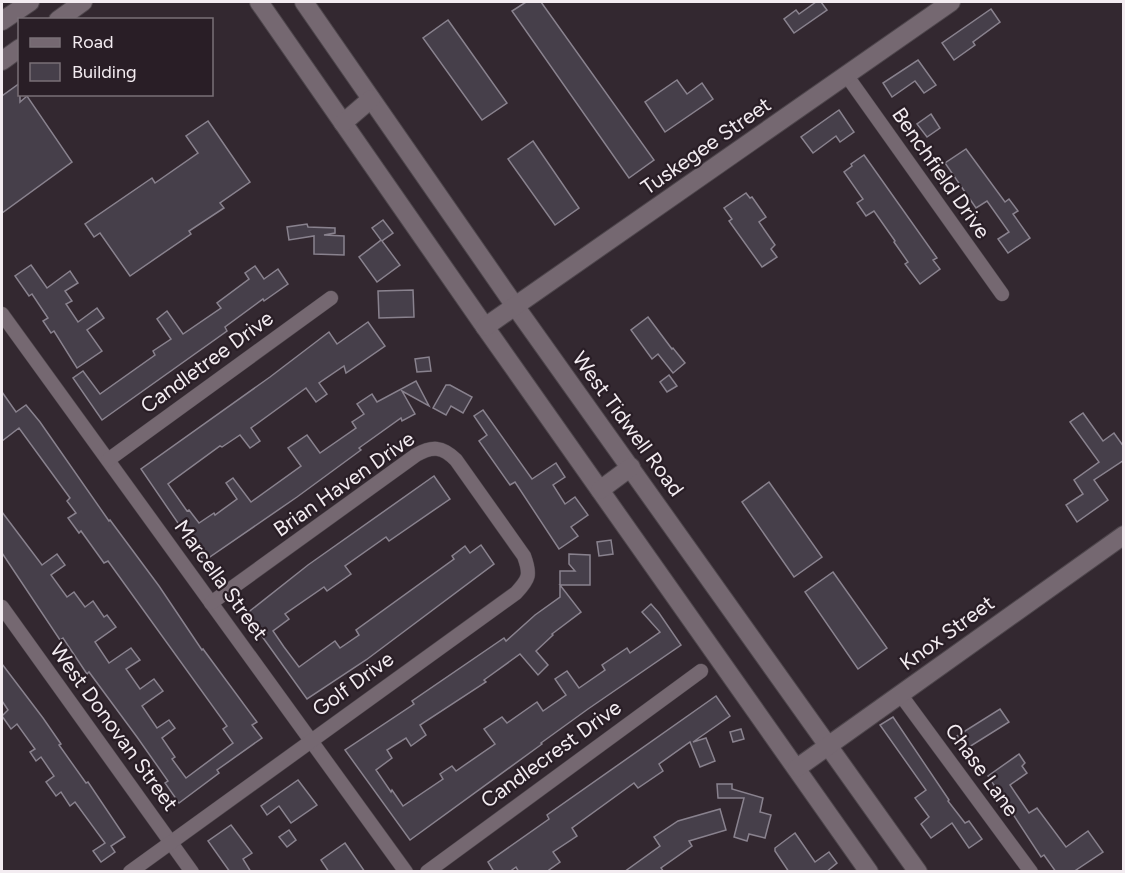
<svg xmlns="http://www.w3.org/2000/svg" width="1125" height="873" font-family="Figtree,sans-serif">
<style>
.building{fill:#463f4a;stroke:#89828e;stroke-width:1.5}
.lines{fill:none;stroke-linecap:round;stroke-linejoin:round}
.street-casing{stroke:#4e464c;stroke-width:15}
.secondary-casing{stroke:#4e464c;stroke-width:20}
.street{stroke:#756871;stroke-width:14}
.secondary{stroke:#756871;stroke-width:18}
.labels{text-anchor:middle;stroke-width:4.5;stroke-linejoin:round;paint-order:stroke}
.street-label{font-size:21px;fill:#f3ecf1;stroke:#291e26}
</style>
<rect width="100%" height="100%" fill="#332830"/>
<g class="building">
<path d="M526,2H541L654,160L629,178L512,11Z"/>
<path d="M816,2H821L827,10L794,33L784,19L796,10L799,14Z"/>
<path d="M991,9L1000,22L973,42L975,45L954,60L942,43Z"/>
<path d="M448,20L507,103L482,120L423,38Z"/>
<path d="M918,60L936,85L924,93L915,81L892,97L883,83Z"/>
<path d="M677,80L687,94L702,83L713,99L665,132L645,102Z"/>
<path d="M20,83V102L27,96L72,162L2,213V96Z"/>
<path d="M839,110L854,132L840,142L836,136L813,153L801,137Z"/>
<path d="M931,114L940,128L927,137L917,124Z"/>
<path d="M208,121L250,182L220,203L224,208L189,231L191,234L130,276L100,233L94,237L85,224L152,178L155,183L198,153L186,136Z"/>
<path d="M533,141L579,208L555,225L508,159Z"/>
<path d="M966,149L1005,202L1009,199L1018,211L1013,214L1030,238L1008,253L998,239L1009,232L987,201L976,208L945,163Z"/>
<path d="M864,155L937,258L933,260L940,269L920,284L905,264L908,262L894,242L895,241L874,211L866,216L857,203L863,199L844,172L852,166L851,164Z"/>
<path d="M746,193L750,198L752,197L766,217L759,222L775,245L771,249L777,257L762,267L729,221L732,219L724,208Z"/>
<path d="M383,220L393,233L382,241L400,265L377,282L359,257L381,240L372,228Z"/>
<path d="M307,224L308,227L335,228V233L324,235L344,236V255L314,254V236L289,240L287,227Z"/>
<path d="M31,265L47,288L70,271L78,283L65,291L72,301L66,304L78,322L97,308L104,318L87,330L102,351L77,368L54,331L51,333L43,321L48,318L32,294L29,296L15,276Z"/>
<path d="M255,266L264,279L278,269L288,284L264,301L263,299L225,327L227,331L102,420L73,378L83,371L100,394L155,355L153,351L171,339L157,319L167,311L183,334L221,308L217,303L249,279L245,273Z"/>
<path d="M413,290L414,317L379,318L378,291Z"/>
<path d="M648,317L672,349L673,348L685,363L673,373L658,354L652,359L631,330Z"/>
<path d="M368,322L385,346L346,373L344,366L319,383L327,394L316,402L306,388L251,428L260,441L250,448L240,435L222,447L220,446L168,484L187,511L189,510L199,523L214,513L215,515L237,499L226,483L233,478L251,502L301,466L288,448L307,435L320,453L356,428L352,422L364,414L357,404L372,394L377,402L416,381L429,406L402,391L415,414L402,421L401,418L359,448L361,450L297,497L204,561L141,469L270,377L329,332L337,344Z"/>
<path d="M429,357L431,371L417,372L415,359Z"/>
<path d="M669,375L677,386L667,392L660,382Z"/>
<path d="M446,385H450L472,397L463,413L451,406L446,415L433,408Z"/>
<path d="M2,392L16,412L26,405L40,422L109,521L110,520L159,586L202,650L203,649L257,722L252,725L262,738L217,770L219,773L179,803L165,783L168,781L137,737L89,672L87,674L63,638L60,640L2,553V512L42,565L57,554L65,565L51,575L67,597L74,592L85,607L93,601L104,617L107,615L116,627L95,642L109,663L131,648L140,660L126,669L140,689L154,679L163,691L142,706L157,728L169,720L175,728L162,738L175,757L172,759L186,778L233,743L223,729L227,726L108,561L104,563L81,531L79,533L68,518L76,513L67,501L70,498L19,428L2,441Z"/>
<path d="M483,410L532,479L556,463L565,477L553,485L565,504L575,497L588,515L571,527L578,536L559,549L515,482L510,485L479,441L487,435L474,416Z"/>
<path d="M1083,413L1103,441L1114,433L1124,447V460L1094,480L1108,500L1077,522L1066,505L1083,494L1074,480L1099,462L1070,422Z"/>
<path d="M434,476L450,499L389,541L386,537L345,566L351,574L327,591L324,587L285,614L289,619L273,631L284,647L299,667L335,641L340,648L359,635L356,630L454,559L452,556L465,546L470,553L481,545L494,564L366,660L307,699L246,614L308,565Z"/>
<path d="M769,482L822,557L794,577L742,502Z"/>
<path d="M611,540L613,554L599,556L597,542Z"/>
<path d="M569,554L590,555V585H560L581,612L552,634L553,635L536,651L548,665L538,675L520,654L484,680L486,682L420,725L426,735L411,746L406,738L387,750L392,758L376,770L391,792L392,790L403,806L443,779L440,774L452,766L456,771L495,744L484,729L502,717L507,723L537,702L543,711L566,695L555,679L567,671L579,688L605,670L602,665L627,648L630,653L660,632L642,612L651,604L659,613L681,645L588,709L541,743L542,744L410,840L345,750L414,704L412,701L504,638L506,641L535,615L560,597V571H575L569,564Z"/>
<path d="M833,572L887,648L858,669L805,592Z"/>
<path d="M2,664L43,718L61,744L59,745L86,783L88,782L125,837L111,846L115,852L101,862L93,851L105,843L75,802L70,806L61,792L56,796L46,782L54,776L41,757L36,761L30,752L35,749L17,724L11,729L2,716L8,710L2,701Z"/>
<path d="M716,696L730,716L693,742L706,738L715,761L700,767L690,742L659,764L663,771L638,788L634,783L572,828L577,836L553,852L560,862L546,872H519L516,867L509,872H494L488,862L549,819L547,815Z"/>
<path d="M1000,709L1009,722L966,749L957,736Z"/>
<path d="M893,717L949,800L948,801L965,823L969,821L982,839L969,848L952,823L931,838L921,824L929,817L915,798L926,790L880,725Z"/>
<path d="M741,729L744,739L733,742L730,732Z"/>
<path d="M1019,754L1025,763L1022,766L1027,773L1010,785L1029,813L1037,808L1066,847L1088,831L1103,852L1073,872H1056L1044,855L1041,857L988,776Z"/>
<path d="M298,780L317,805L291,823L279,806L267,815L261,806Z"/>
<path d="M717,784H732V789L763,798L760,812L771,815L765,838L749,834L747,841L734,837L744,798H718Z"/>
<path d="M720,809L726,830L689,841L692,846L661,868L664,872H624L660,846L654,837L678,821Z"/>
<path d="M231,825L252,853L243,859L251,872H230L208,841Z"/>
<path d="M289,830L296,840L287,847L279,837Z"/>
<path d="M795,833L815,862L829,852L837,863L826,872H789L775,851V848Z"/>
<path d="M345,843L365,872H329L321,860Z"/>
</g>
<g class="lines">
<defs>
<g id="street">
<path d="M847,76L1002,294"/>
<path d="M2,314L406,872"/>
<path d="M108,460L331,298"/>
<path d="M2,607L192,872"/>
<path d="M900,694L1031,872"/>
<path d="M130,872L516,593C529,579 531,575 524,556L456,460C442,446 432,446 416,455L211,603"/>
<path d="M427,872L701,671"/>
</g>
<g id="secondary">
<path d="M259,2L485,327L869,872"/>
<path d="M304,2L515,306L918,872"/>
<path d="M58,20L83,2"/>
<path d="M2,21L30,2"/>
<path d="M2,61L20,48"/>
<path d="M343,123L371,99"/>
<path d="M485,327L951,2"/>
<path d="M600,490L631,467"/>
<path d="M797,768L1124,535"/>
</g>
</defs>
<use href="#street" class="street-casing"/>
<use href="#secondary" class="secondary-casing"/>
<use href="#street" class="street"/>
<use href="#secondary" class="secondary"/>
</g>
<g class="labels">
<g class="street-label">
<text transform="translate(706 146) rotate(-35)" y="7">Tuskegee Street</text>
<text transform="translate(941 173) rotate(55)" y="7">Benchfield Drive</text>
<text transform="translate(207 362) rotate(-36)" y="7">Candletree Drive</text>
<text transform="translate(628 424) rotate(54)" y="7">West Tidwell Road</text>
<text transform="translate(344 484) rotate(-35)" y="7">Brian Haven Drive</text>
<text transform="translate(221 580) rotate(54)" y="7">Marcella Street</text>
<text transform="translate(947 633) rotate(-36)" y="7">Knox Street</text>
<text transform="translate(353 684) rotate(-36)" y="7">Golf Drive</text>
<text transform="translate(114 727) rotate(54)" y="7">West Donovan Street</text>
<text transform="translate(551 754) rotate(-36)" y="7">Candlecrest Drive</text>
<text transform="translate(982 770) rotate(54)" y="7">Chase Lane</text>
</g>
</g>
<rect width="1125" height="873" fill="none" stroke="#f3ecf1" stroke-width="6"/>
<rect x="18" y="18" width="195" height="78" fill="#291e26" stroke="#7a7077" stroke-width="1.5"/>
<rect x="30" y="38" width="30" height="9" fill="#756871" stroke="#7a7077" stroke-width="1.5"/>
<text x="72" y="48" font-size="18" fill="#f3ecf1">Road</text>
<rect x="30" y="63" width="30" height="18" fill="#463f4a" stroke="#7a7077" stroke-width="1.5"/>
<text x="72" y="78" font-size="18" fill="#f3ecf1">Building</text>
</svg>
